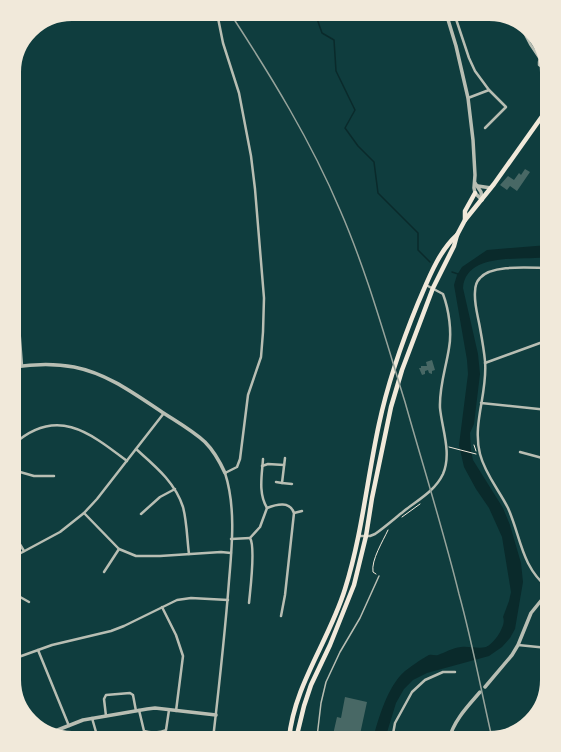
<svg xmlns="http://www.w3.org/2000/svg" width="561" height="752" font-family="Manrope,sans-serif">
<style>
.water{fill:#0a2a2b}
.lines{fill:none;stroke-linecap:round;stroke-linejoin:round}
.stream{stroke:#0a2a2b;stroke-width:1.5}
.building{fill:#486865}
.path{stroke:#f1e9da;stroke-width:1}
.service{stroke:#b8beb3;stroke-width:1.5}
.minor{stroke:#b8beb3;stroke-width:2.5}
.tertiary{stroke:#b8beb3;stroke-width:3.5}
.primary{stroke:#f1e9da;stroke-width:4.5}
.rail{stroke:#97a49c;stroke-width:1.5}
.rim{fill:none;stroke:#f1e9da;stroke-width:2}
</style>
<rect width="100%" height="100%" fill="#0f3d3e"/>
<path class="water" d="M548,245V257C523,261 466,251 463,288L478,354L480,374L474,424L470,433L471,450L473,460L503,508L510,525L521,563L523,582L515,629L510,638L502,647L489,656L427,673L413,680L404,689L396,703L385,739H373C378,719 388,686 404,672C407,669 426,656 429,655C432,654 435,656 438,655C446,652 452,648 461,647C469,646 478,649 486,647C494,644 507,625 503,617L509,601L511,592L502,537L489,508L476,489L464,467L459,445L468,374L467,360L454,285L457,275L462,267L487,250Z"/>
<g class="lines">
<g class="stream">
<path d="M315,13L322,33L334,40L336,71L355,110L345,128L358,146L374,162L378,193L418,233V250L430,262"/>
<path d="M452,272L458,274"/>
</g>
</g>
<g class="building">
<path d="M525,169L530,172L517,191L510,186L507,190L500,185L508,176L514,180L519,173L521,175Z"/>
<path d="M432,360L435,370L432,371V374L429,373L428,370L425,371V374L422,375L419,368H421V366H427L426,362Z"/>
<path d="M345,697L367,702L359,739H332L337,717L341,718Z"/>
</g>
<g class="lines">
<g class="path">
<path d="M474,445L476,451"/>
<path d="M449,447L476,454"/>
<path d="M402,517L420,504"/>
<path d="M376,574L373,572C371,560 383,541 388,530"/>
</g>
<path class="service" d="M317,737L321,703L326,682L340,652L360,618L379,576"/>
<g class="minor">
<path d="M454,13L469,58L475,71L489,90L468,98"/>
<path d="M518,21L530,44L540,59"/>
<path d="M540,59L539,62V65L542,67L546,65"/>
<path d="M485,128L506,107L489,90"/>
<path d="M13,214L15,210L13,206"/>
<path d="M13,245L22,366"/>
<path d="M485,363L540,343"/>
<path d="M481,403L548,410"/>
<path d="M13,445C56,406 89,432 127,461"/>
<path d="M136,449C155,466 175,482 183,507C187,522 187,539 189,554"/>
<path d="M520,452L546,459L548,451"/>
<path d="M285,458L282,483L292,484"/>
<path d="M262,466L268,464L284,465"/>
<path d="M13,470L34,476H54"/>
<path d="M276,482L282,483"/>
<path d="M267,508C277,504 290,501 294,513L285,595L281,616"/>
<path d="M84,513L119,549L136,556H160L221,552L231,553"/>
<path d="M294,513L302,511"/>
<path d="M141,514L160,497L175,489"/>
<path d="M13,533L24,551"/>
<path d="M359,536H370L375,534C385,527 394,519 404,511C418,500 435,491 443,474C452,453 442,429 440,408C439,387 446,368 449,348C452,332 449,310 443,294L426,285"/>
<path d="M231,539L250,538"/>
<path d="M13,559L19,554L60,532L84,513L97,499L164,413"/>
<path d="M104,572L119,549"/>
<path d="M548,588C521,566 521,537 508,508C499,490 485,474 480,454C472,423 488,393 485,361C484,350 482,339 480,328C478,316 474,304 475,292C475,287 477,281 480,278C492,264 531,268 548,268"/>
<path d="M13,593L29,602"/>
<path d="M249,603C250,591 256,547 250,538L260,527L267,508C258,493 262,475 263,459"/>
<path d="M162,607L176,635L183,656L176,711"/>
<path d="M518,645L548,648"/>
<path d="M38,650L69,726"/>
<path d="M13,659L52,645L111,631L124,626L177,600L191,598L228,600"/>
<path d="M139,710L144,731C150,733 160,733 166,730L169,710"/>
<path d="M106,716L104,699L106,695L130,693L133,695L136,711"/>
<path d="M92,718L98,739"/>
<path d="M290,732L317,738"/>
<path d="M213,739C219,687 225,634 229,581C232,546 236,507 225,473L237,467L240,459L248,395L261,357L263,332L264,298L255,189L251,156L239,93L223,43L217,13"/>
<path d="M396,739L393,734L395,723L412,692L425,680L443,672H455"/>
</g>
<g class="tertiary">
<path d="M446,13L456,46L468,98L473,140L475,175L474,188L475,193L482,200"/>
<path d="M475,183L481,192L482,200"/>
<path d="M478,186L491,188"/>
<path d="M13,367C33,364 54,363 74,367C109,374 136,395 165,414C179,423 193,431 205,442C214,451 220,462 225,473"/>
<path d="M485,687L512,655L518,645L531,613L548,592"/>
<path d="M50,733L83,720L147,709L155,708L216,715"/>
<path d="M449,739C454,720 468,706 480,692"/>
</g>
<g class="primary">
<path d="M465,220V211L475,193"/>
<path d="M289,739C294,685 329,641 345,589C362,535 367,479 379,424C388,382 402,342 418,303C428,280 438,252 457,235"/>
<path d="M296,739L304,706L311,685L330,645L354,585L366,536L372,498L391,407L402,370L433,288L454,246L457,235L465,220L494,184L548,108"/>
</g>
<path class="rail" d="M230,13C271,76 311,141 340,210C367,272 385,338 405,402C423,466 443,529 459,594C472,641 481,690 492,738"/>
</g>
<path d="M0 0H561V752H0ZM72 20H489A52 52 0 0 1 541 72V680A52 52 0 0 1 489 732H72A52 52 0 0 1 20 680V72A52 52 0 0 1 72 20Z" fill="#f1e9da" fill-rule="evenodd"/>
<path class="rim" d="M72 20H489A52 52 0 0 1 541 72V680A52 52 0 0 1 489 732H72A52 52 0 0 1 20 680V72A52 52 0 0 1 72 20Z"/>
</svg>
